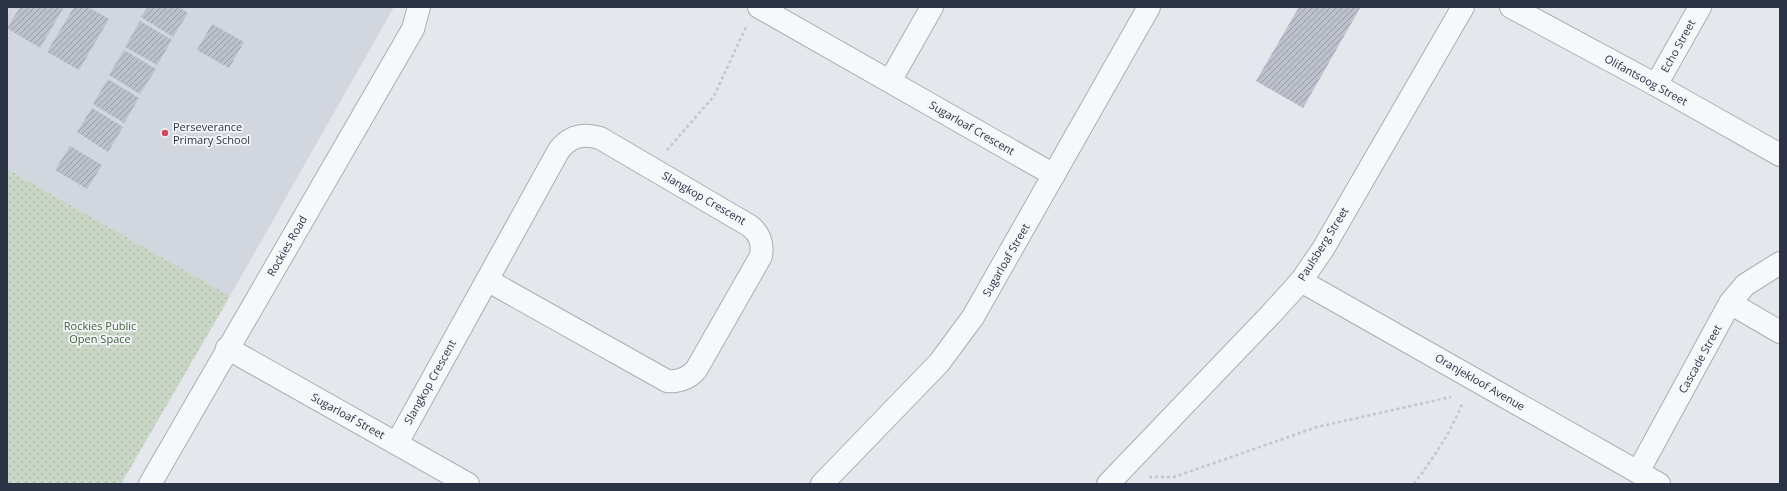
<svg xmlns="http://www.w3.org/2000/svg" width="1787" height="491" font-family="'Open Sans',sans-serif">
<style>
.built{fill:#d2d6de}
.park{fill:url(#park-dots)}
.building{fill:url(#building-hatch)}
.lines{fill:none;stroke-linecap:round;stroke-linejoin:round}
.minor-casing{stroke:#a9aeb7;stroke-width:24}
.tertiary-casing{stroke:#a9aeb7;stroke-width:24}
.path{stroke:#c2c5cb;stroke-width:2.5;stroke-dasharray:3 3;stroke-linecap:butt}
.minor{stroke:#f7f8fa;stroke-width:22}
.tertiary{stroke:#f7f8fa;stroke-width:22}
.poi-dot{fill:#d1495b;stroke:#f4f6f9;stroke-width:1.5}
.labels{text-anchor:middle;stroke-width:3.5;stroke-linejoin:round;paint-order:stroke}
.street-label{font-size:11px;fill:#2b3445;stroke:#f4f6f9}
.poi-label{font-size:11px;fill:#2b3445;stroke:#f4f6f9;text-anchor:start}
.park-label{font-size:11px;fill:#3f6138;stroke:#f4f6f9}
</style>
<defs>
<pattern id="park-dots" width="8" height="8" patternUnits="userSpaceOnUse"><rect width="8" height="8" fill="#c9d6c5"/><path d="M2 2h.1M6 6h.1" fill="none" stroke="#adb8ab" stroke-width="1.8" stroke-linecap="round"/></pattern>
<pattern id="building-hatch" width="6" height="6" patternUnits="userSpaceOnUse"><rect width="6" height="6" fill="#bbc0ca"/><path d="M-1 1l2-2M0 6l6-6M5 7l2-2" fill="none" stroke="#989da6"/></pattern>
</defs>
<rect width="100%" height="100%" fill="#e4e7ec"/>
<path class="built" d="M7,7H394L230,296L7,169Z"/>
<path class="park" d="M7,169L230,296L121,484H7Z"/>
<g class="building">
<path d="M20,7H64L40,48L7,28Z"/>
<path d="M74,7H88L109,19L79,70L47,52Z"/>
<path d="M148,7H179L188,13L173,37L141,17Z"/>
<path d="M1299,7H1358L1360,8L1303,108L1256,81Z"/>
<path d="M140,21L172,40L157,65L125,47Z"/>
<path d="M212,24L244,42L229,68L197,50Z"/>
<path d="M124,50L156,69L140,94L109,75Z"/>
<path d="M108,79L139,98L124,123L93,104Z"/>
<path d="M92,108L123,127L108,152L77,132Z"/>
<path d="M70,146L102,165L87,189L55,170Z"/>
</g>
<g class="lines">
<defs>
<g id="minor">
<path d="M759,7L1054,175"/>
<path d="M1511,7L1656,85L1780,155"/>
<path d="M890,81L932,7"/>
<path d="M1656,85L1700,7"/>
<path d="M1730,303L1780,332"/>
<path d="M227,348L468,484"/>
<path d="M397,443L559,150C570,136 583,133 600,138L750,226C760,234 763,243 761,256L696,370C688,379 679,382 667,381L487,280"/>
<path d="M1638,472L1730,303L1745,285L1780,263"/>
<path d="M150,484L413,29L419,7"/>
<path d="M822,484L939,363L973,317L1149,7"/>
</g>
<g id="tertiary">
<path d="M1301,281L1659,484"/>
<path d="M1108,484L1271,314L1301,281L1323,249L1463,7"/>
</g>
</defs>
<use href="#minor" class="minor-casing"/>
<use href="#tertiary" class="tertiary-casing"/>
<g class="path">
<path d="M667,150L714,96L746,27"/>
<path d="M1149,477H1174L1317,427L1451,397"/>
<path d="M1414,484C1433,458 1450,434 1462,404"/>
</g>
<use href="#minor" class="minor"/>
<use href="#tertiary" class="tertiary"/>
</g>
<circle class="poi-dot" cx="165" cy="133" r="4"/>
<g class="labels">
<g class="street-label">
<text transform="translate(1678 46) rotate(-61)" y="4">Echo Street</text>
<text transform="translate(1646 80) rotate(29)" y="4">Olifantsoog Street</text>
<text transform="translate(972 128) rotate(30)" y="4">Sugarloaf Crescent</text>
<text transform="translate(704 198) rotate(30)" y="4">Slangkop Crescent</text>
<text transform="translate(1323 244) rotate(-58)" y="4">Paulsberg Street</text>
<text transform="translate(287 246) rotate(-60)" y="4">Rockies Road</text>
<text transform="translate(1006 260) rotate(-60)" y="4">Sugarloaf Street</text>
<text transform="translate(1700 359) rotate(-61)" y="4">Cascade Street</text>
<text transform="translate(430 382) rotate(-61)" y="4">Slangkop Crescent</text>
<text transform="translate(1480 382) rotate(30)" y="4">Oranjekloof Avenue</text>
<text transform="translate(348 416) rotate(29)" y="4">Sugarloaf Street</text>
</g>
<g class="poi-label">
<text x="173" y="131">Perseverance<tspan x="173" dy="13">Primary School</tspan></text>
</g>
<g class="park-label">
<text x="100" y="330">Rockies Public<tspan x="100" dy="13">Open Space</tspan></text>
</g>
</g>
<rect width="1787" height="491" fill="none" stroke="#2b3445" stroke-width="16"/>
</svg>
